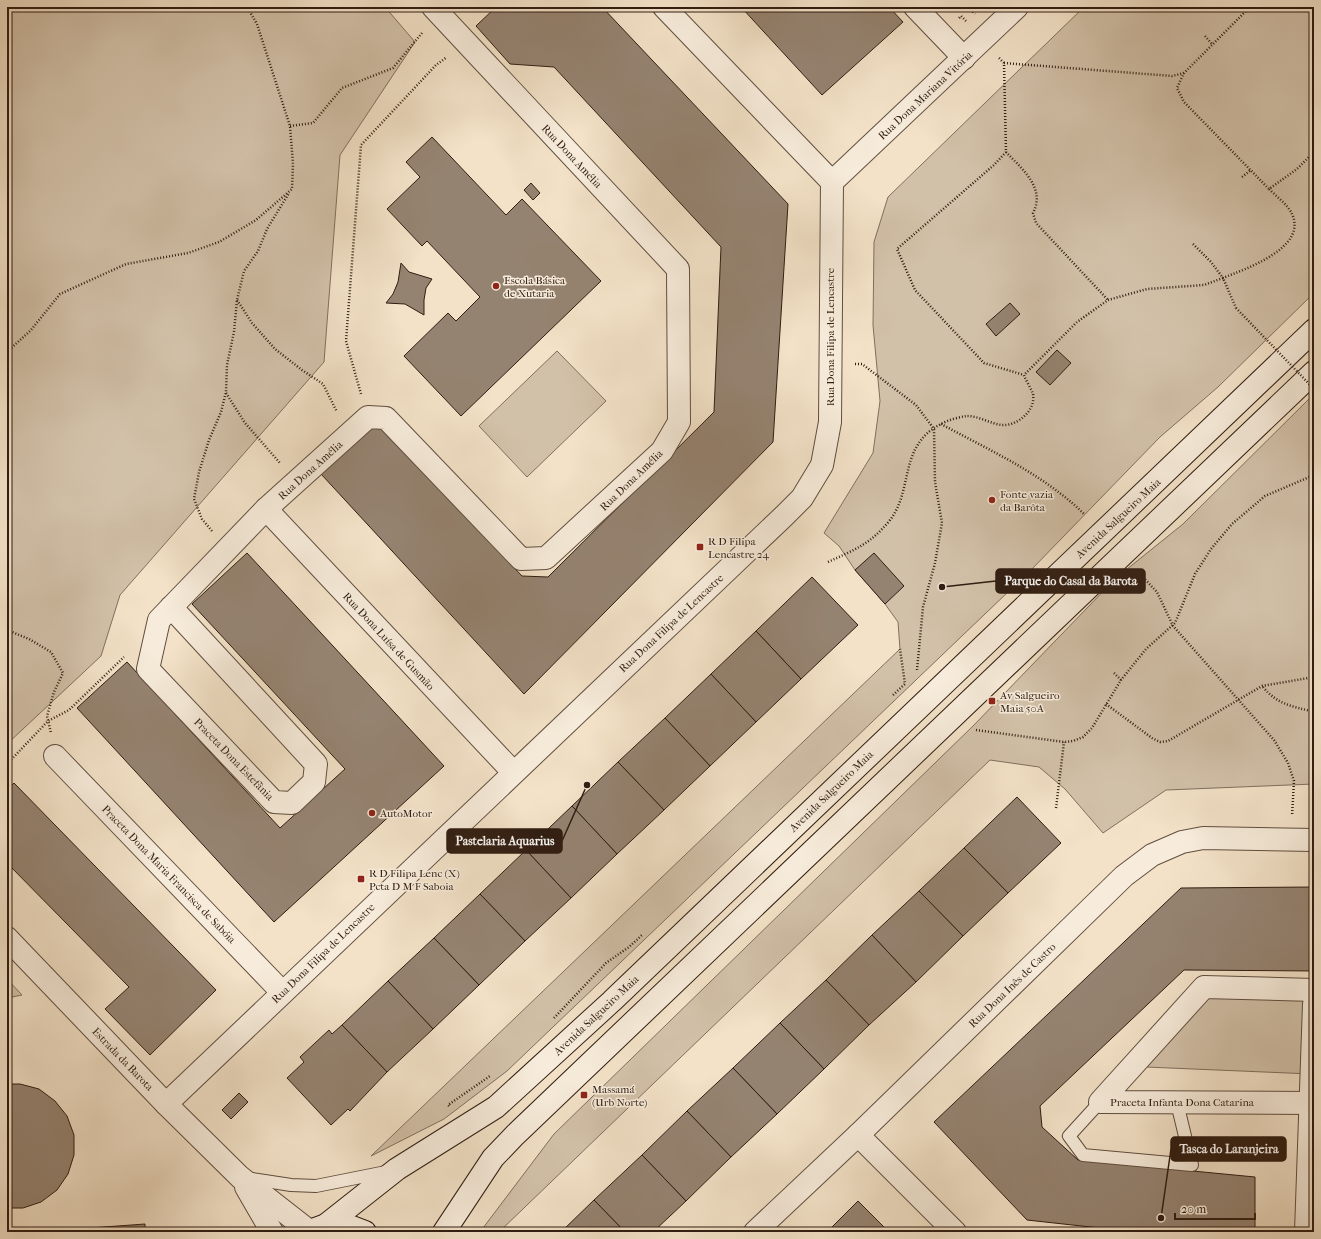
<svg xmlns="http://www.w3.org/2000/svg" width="1321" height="1239" font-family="'IM FELL French Canon',serif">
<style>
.green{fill:#d2c1a9;stroke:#816f5e}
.building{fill:#958371;stroke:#301d12}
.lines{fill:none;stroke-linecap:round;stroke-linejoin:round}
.lane-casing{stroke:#614e40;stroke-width:14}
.street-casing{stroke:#614e40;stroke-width:24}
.secondary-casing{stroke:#301d12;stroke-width:24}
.path{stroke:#301d12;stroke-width:2.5;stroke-dasharray:1 2;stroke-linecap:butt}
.lane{stroke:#f7ecdb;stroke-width:12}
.street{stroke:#f7ecdb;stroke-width:22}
.secondary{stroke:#f7ecdb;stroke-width:22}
.path-bridge{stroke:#301d12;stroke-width:2.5;stroke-dasharray:1 2;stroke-linecap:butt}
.poi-dot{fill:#8f2418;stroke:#f7ecdb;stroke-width:1.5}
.labels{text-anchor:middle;stroke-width:3;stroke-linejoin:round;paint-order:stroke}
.street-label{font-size:11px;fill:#301d12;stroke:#f7ecdb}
.poi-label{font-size:11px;fill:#301d12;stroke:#f7ecdb;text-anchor:start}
.leader{fill:none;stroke:#301d12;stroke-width:1.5}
.callout-dot{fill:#301d12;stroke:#f7ecdb;stroke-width:1.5}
.callout{fill:#301d12;stroke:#301d12;stroke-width:1.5}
.callout-label{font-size:12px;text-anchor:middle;font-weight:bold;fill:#fff}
</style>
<rect width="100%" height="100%" fill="#f3e2c8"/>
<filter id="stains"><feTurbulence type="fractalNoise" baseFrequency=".005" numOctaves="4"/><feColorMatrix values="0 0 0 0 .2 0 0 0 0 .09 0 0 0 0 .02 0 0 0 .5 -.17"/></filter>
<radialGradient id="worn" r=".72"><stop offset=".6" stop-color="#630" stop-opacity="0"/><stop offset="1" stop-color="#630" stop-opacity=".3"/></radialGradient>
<g class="green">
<path d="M7,7H385L415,42L340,155L324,362L120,595L101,656L7,744Z"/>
<path d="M1084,7H1314V293L1218,387L1160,437L1031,570L507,1071L444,1119L371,1156L900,649L898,622L885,604L855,570L839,546L824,533L873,453L880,401L873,325L874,242L888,197Z"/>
<path d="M557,351L606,401L527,477L479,426Z"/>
<path d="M1314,394V784L1166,790L1103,833L1065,789L1039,767L990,760L499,1232H480L554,1134L974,725L1116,578L1183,524Z"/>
<path d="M7,979L22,995L7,998Z"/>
<path d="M1212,994L1314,999L1311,1074L1146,1067Z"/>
</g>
<g class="building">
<path d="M496,7H602L788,204L773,442L524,694L321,474L376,422L522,576L548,577L714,412L721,247L554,67L510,64L476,26Z"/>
<path d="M741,7H889L903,22L822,95Z"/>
<path d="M432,137L506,215L522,199L601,281L461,416L404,356L448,313L456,321L480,297L427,241L422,246L387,209L420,177L406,162Z"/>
<path d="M531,183L540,193L533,200L524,190Z"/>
<path d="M401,263L409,272L432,279L426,288L424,300V315L405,304L386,303L393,294L398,282Z"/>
<path d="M1010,303L1020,314L996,336L986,324Z"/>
<path d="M1057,350L1071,363L1050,385L1036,372Z"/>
<path d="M247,553L444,766L274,922L77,708L127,662L280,828L345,769L192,604Z"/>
<path d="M874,553L904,586L885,604L855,570Z"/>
<path d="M812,577L858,625L801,679L756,631Z"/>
<path d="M756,631L801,679L756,722L711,674Z"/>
<path d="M711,674L756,722L710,766L665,718Z"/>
<path d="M665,718L710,766L664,810L618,762Z"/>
<path d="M618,762L664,810L617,854L572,806Z"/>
<path d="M14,783L216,990L150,1055L105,1009L129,987L7,863V790Z"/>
<path d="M1017,797L1061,843L1008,893L964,848Z"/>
<path d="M572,806L617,854L571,898L526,850Z"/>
<path d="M964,848L1008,893L963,936L919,891Z"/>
<path d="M526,850L571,898L525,941L480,894Z"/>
<path d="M1314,887V971L1184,970L1040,1106L1042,1127L1078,1160L1255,1177V1232H1136L1027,1220L934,1122L1181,888Z"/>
<path d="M919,891L963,936L916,982L872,935Z"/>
<path d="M480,894L525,941L479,985L434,938Z"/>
<path d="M872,935L916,982L869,1025L826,980Z"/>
<path d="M434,938L479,985L433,1029L388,981Z"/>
<path d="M826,980L869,1025L824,1069L780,1023Z"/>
<path d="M388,981L433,1029L387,1072L342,1025Z"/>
<path d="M780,1023L824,1069L777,1114L733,1068Z"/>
<path d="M342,1025L387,1072L350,1111L348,1109L331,1125L287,1078L304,1062L300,1057L329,1030L332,1034Z"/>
<path d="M733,1068L777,1114L731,1157L687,1111Z"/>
<path d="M7,1084H20L39,1089L55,1101L67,1116L74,1135V1155L68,1174L57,1190L41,1202L23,1208H7Z"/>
<path d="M239,1093L248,1102L231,1119L222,1110Z"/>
<path d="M687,1111L731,1157L686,1201L642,1155Z"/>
<path d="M642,1155L686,1201L653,1232H625L594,1200Z"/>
<path d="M594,1200L625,1232H561Z"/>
<path d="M858,1201L889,1232H827Z"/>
<path d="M145,1224V1232H90V1228Z"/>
</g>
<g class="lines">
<defs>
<g id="lane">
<path d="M1100,1102L1069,1136L1083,1155L1192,1165L1177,1103"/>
<path d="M246,1178L291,1185L316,1186L386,1172"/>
</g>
<g id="street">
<path d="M915,7L964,58"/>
<path d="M832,182L1017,7"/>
<path d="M266,509L513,772"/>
<path d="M171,607L316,764L314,782L292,803L274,802L148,669L159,620L266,509L368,417L386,418L521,559L546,558L662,451L679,422L678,269L433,7"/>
<path d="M55,756L282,992"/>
<path d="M7,938L166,1104L240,1177L309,1231"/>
<path d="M1314,990L1204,987L1100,1102L1314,1103"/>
<path d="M166,1104L784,516L802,498L822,465L830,422L832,182L664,7"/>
<path d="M858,1135L955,1232"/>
<path d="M246,1187L272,1232"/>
<path d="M755,1232L858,1135L1124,876L1152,855L1182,842L1203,838L1314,840"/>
<path d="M1306,1232L1314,1004"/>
</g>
<g id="secondary">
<path d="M326,1225L344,1224L365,1232"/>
<path d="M307,1232L326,1225L397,1169L496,1107L612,1001L1314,330"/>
<path d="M444,1232L493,1158L515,1135L1314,372"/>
</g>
</defs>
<use href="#lane" class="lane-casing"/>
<use href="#street" class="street-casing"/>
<use href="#secondary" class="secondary-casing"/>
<g class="path">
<path d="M969,7L975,14"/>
<path d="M1250,7L1184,73L1177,88L1184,102L1269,189L1297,169L1314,152"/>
<path d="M959,18L961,16L966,21"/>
<path d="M1205,36L1212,44"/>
<path d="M999,58L1004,63L1006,152L994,165L897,249L915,290L984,363L1024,375"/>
<path d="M1004,63L1172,76L1184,73"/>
<path d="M290,126L313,123L342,88L393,68L422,33"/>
<path d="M1006,152C1022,169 1046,188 1033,213L1036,223L1108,300"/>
<path d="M1242,177L1251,170"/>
<path d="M1193,244L1211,262L1223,278C1245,269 1308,248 1292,214C1288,205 1276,196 1269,189"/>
<path d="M237,300L252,323L275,349L302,370L323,384L337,412"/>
<path d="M7,352L31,330L60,294L126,264L188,253L219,242L256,220L292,189L293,164L290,126L257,24L247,7"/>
<path d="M855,364H862L916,405L934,429L935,482L942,523L935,563L923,607L917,670"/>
<path d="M226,393L245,423L280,463"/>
<path d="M361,394L346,341L361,145L436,65L447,57"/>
<path d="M941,424C991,451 1045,475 1085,515"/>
<path d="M212,531L202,519L194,499L199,472L209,440L221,412L226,392L227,365L234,332L237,300L244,271L258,251L267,229L289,193"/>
<path d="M828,562C854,550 871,544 890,520C914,489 898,446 941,424C948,420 959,417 967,416C979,416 991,424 1002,425C1018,426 1036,410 1033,394C1031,388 1026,381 1024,375L1077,322L1108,300L1147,289L1204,285L1223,278L1236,308"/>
<path d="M1139,573L1157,592L1173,626L1274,740L1288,763L1294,781L1292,816"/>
<path d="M7,630L29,639L51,652L63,673L54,692L47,716L51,733"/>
<path d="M1114,673L1121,680"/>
<path d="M1263,687C1278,705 1292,706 1314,712"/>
<path d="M893,695L905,684L900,649"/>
<path d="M1106,704L1152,738L1160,742L1168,741L1262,686L1314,677"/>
<path d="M976,730L1064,742L1073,741L1083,737L1092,728L1121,680L1146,649L1175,623L1195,574L1211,549L1232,524L1265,496L1314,475"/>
<path d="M7,764L48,721L69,710L124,657"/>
<path d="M1056,808L1064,742"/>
<path d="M554,1018L606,963L629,947L642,935"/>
<path d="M449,1106L448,1105L490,1076"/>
</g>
<use href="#lane" class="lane"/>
<use href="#street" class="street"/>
<use href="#secondary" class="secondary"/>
<path class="path-bridge" d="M1236,308L1314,389"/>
</g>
<g class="poi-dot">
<circle cx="496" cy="286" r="4"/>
<circle cx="992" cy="500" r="4"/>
<rect x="696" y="543" width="8" height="8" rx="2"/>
<rect x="988" y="697" width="8" height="8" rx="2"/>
<circle cx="372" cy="813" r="4"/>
<rect x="357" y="875" width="8" height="8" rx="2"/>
<rect x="580" y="1091" width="8" height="8" rx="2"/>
</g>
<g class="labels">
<g class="street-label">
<text transform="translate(925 95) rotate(-43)" y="4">Rua Dona Mariana Vitória</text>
<text transform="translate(572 156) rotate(47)" y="4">Rua Dona Amélia</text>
<text transform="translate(830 337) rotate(-90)" y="4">Rua Dona Filipa de Lencastre</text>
<text transform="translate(310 470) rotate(-42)" y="4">Rua Dona Amélia</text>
<text transform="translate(631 480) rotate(-44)" y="4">Rua Dona Amélia</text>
<text transform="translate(1118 518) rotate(-43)" y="4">Avenida Salgueiro Maia</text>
<text transform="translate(671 623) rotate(-43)" y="4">Rua Dona Filipa de Lencastre</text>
<text transform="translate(389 641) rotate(47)" y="4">Rua Dona Luísa de Gusmão</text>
<text transform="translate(234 759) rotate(46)" y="4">Praceta Dona Estefânia</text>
<text transform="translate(831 791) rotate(-44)" y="4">Avenida Salgueiro Maia</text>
<text transform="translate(169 874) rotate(46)" y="4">Praceta Dona Maria Francisca de Sabóia</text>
<text transform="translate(323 953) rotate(-44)" y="4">Rua Dona Filipa de Lencastre</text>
<text transform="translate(1012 985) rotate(-44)" y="4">Rua Dona Inês de Castro</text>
<text transform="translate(596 1015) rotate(-43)" y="4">Avenida Salgueiro Maia</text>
<text transform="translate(123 1059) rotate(46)" y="4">Estrada da Barota</text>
<text x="1182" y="1106">Praceta Infanta Dona Catarina</text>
</g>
<g class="poi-label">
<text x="504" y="284">Escola Básica<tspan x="504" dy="13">de Xutaria</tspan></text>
<text x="1000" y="498">Fonte vazia<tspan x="1000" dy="13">da Barôta</tspan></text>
<text x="708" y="545">R D Filipa<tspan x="708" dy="13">Lencastre 24</tspan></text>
<text x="1000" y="699">Av Salgueiro<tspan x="1000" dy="13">Maia 50A</tspan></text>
<text x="380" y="817">AutoMotor</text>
<text x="369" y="877">R D Filipa Lenc (X)<tspan x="369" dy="13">Pcta D M F Saboia</tspan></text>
<text x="592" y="1093">Massamá<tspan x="592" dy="13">(Urb Norte)</tspan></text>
</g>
</g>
<path class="leader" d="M942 587L996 581M587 785L562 841M1161 1218L1171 1149"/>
<g class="callout-dot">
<circle cx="942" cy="587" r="4"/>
<circle cx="587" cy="785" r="4"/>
<circle cx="1161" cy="1218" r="4"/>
</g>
<g class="callout">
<rect x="996" y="569" width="149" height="24" rx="4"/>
<rect x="447" y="829" width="115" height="24" rx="4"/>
<rect x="1171" y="1137" width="115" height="24" rx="4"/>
</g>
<g class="callout-label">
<text x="1071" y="585">Parque do Casal da Barota</text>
<text x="505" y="845">Pastelaria Aquarius</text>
<text x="1229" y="1153">Tasca do Laranjeira</text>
</g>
<rect width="1321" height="1239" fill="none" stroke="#f3e2c8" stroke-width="24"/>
<rect x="8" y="8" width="1305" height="1223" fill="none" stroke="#301d12" stroke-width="2"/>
<rect x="12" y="12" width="1297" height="1215" fill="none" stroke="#301d12"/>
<path d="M1175 1213v6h80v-6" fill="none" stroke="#301d12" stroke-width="2"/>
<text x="1181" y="1213" font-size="12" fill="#301d12" stroke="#f7ecdb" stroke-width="3" paint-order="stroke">20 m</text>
<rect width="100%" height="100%" filter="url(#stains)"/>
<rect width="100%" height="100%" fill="url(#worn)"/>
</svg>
